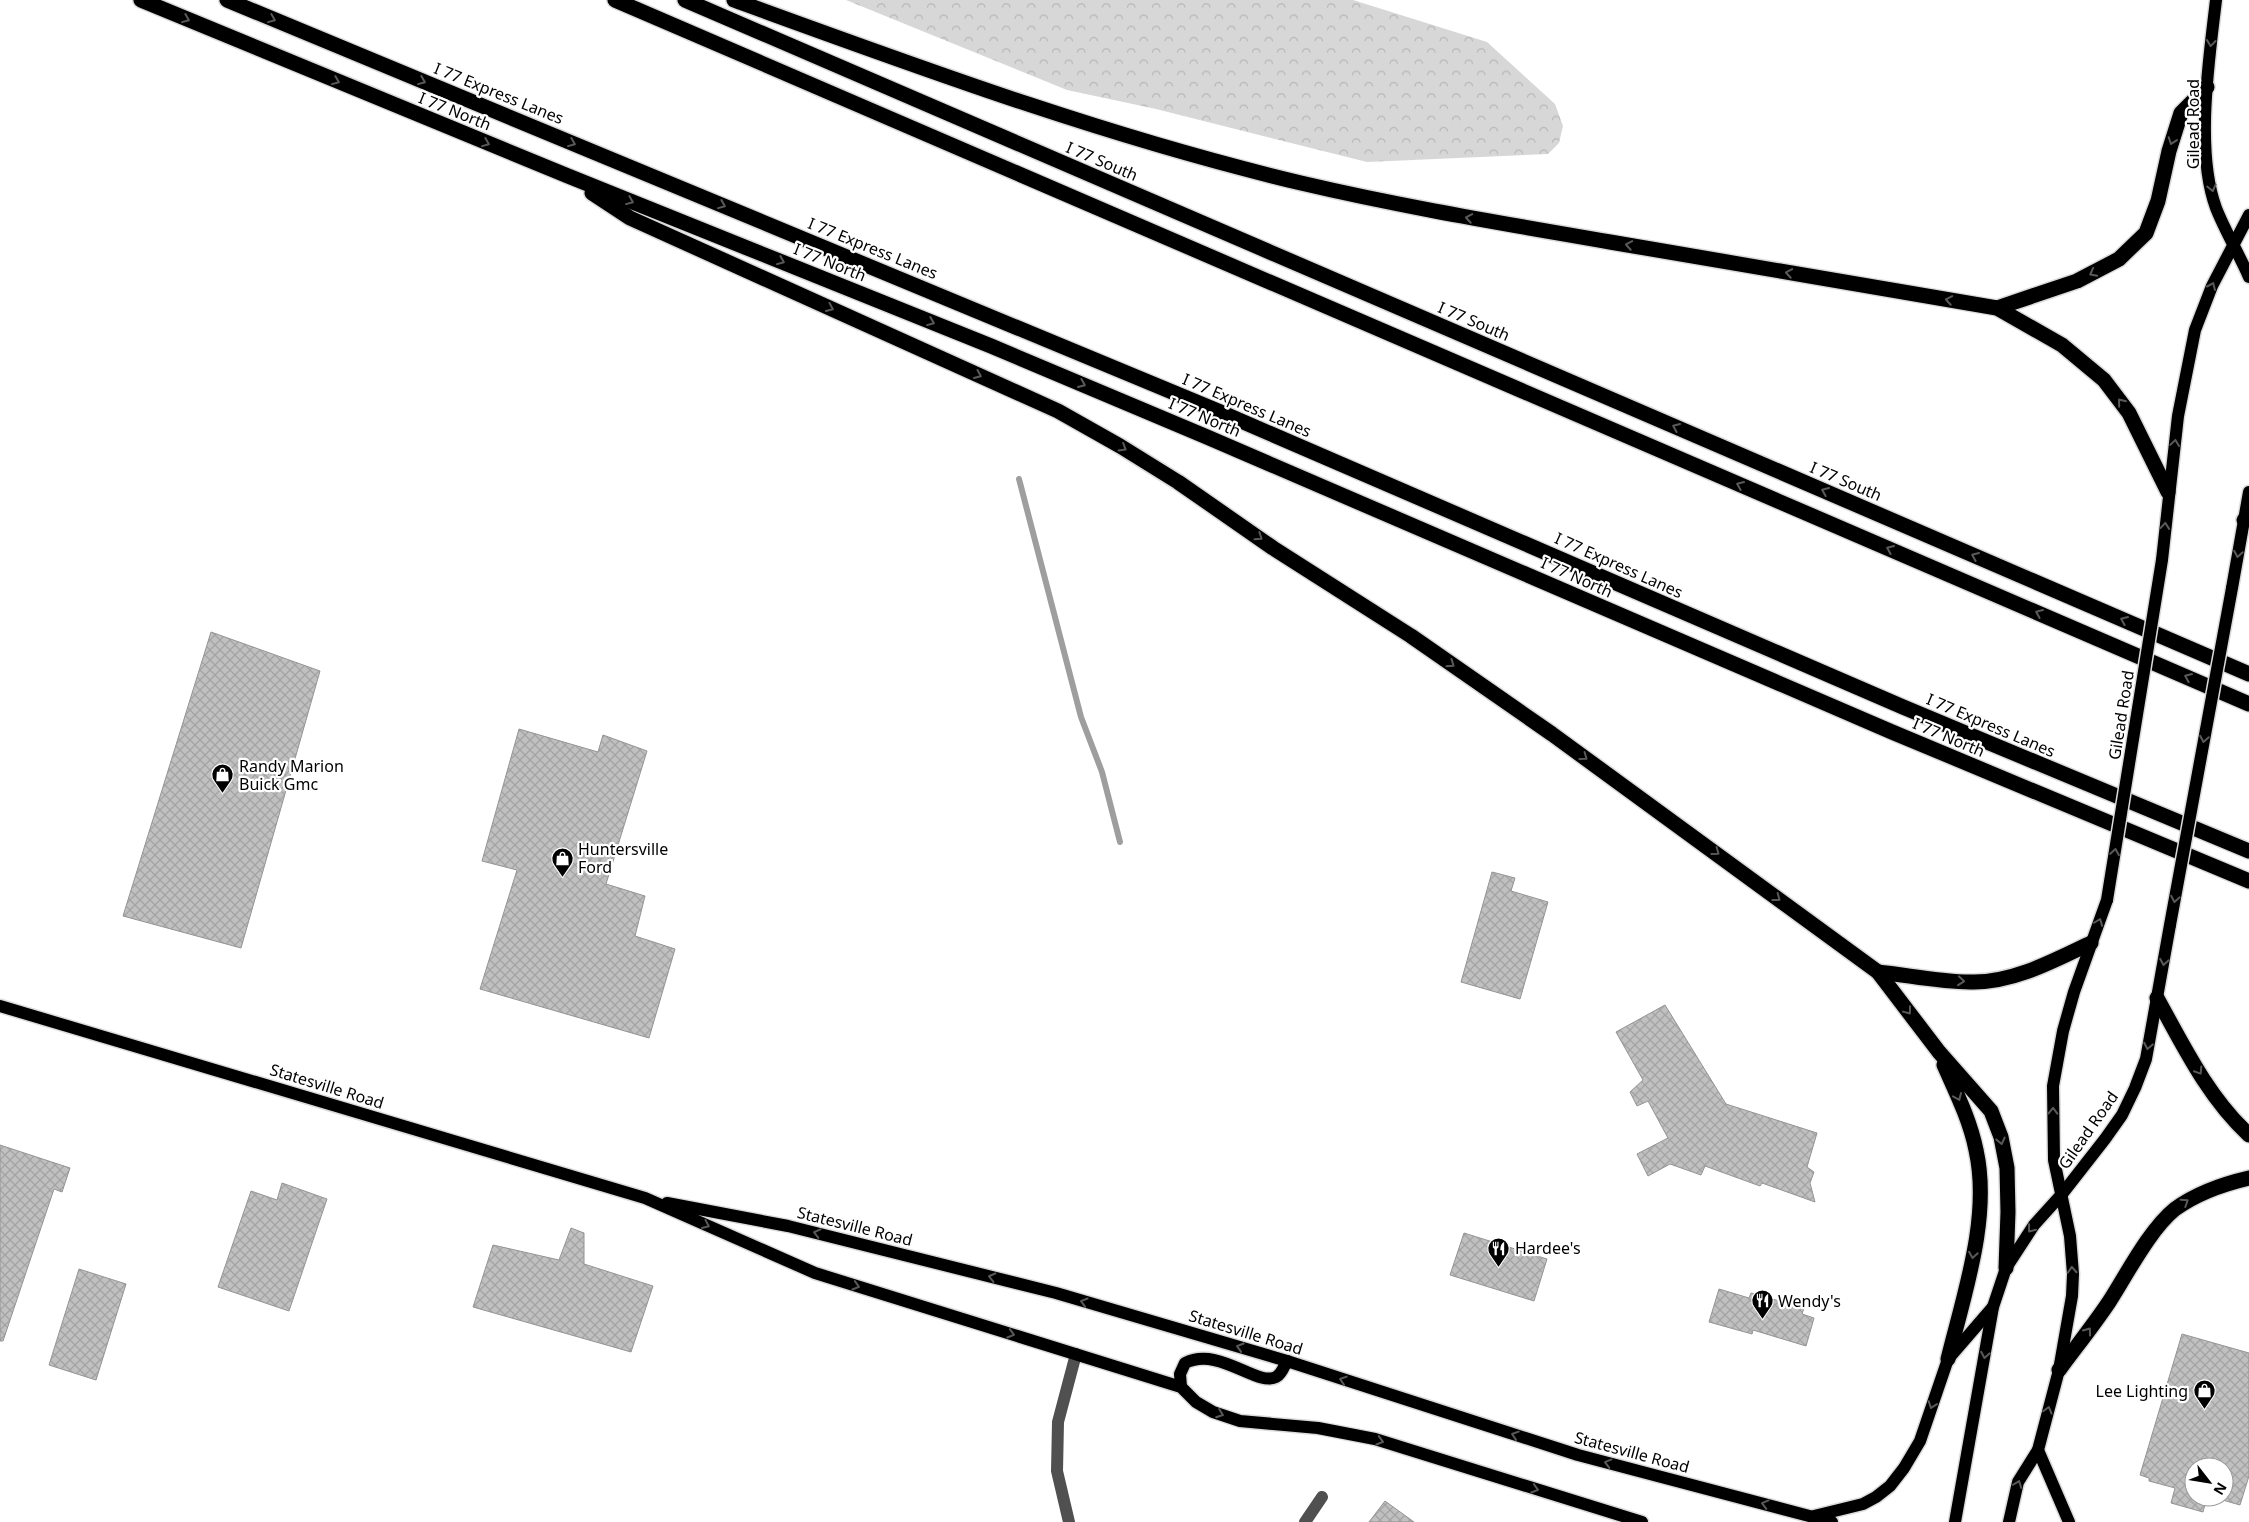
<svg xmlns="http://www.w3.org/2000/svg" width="2249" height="1522" font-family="'Noto Sans',sans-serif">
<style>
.forest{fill:url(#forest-crowns)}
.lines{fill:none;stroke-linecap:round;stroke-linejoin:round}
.stream{stroke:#9e9e9e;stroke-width:6}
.building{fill:url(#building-cross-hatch);stroke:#949494}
.major-casing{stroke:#dbdbdb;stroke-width:15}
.highway-casing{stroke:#dbdbdb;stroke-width:18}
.minor{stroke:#505050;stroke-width:12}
.major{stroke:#000;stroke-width:12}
.highway{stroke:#000;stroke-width:15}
.major-bridge-casing{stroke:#dbdbdb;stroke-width:15;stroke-linecap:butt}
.major-bridge{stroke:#000;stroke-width:12}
.oneway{stroke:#595959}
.labels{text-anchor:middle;stroke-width:4.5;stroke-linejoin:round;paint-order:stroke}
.street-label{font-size:16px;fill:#000;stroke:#fff}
.poi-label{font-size:16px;fill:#000;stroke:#fff;text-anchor:start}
</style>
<defs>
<pattern id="forest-crowns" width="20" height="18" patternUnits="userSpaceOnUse" patternTransform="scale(1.25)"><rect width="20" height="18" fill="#d7d7d7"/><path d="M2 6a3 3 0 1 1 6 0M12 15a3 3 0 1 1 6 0" fill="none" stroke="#b7b7b7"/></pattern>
<pattern id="building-cross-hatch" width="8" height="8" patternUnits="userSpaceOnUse" patternTransform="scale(1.25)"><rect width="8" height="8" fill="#c0c0c0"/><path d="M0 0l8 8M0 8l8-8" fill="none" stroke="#a3a3a3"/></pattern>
</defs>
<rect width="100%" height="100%" fill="#fff"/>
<path class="forest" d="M846,0H1353L1487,42L1555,104L1563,126L1559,143L1548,154L1367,162L1156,109L1067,90Z"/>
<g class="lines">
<path class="stream" d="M1019,479L1081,717L1102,772L1120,842"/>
</g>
<g class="building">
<path d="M211,632L320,671L241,948L123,916Z"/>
<path d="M519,729L598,752L603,735L647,751L606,884L645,896L635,936L675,949L649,1038L480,989L517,870L482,861Z"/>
<path d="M1492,872L1515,878L1511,891L1548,902L1520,999L1461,982Z"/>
<path d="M1665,1005L1726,1104L1817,1133L1807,1167L1814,1172L1810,1183L1815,1202L1762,1183L1760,1186L1705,1166L1701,1175L1670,1164L1648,1176L1637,1154L1668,1138L1648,1101L1637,1106L1630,1092L1643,1080L1616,1032Z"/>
<path d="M0,1145L70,1168L62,1192L54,1189L3,1341H0Z"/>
<path d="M282,1183L327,1199L289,1311L218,1287L251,1191L277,1200Z"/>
<path d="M571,1228L584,1233V1264L653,1286L631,1352L473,1307L493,1245L559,1260Z"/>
<path d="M1464,1233L1547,1259L1534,1301L1450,1275Z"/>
<path d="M79,1269L126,1284L96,1380L49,1365Z"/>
<path d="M1719,1289L1749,1298L1751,1293L1804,1308L1802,1314L1814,1318L1806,1346L1753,1330L1752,1334L1709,1322Z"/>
<path d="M2182,1334L2249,1353V1476L2240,1505L2212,1497H2224V1467H2194V1497H2207L2203,1512L2171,1503L2175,1488L2149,1481V1478L2140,1475Z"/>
<path d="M1385,1501L1414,1522H1369Z"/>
</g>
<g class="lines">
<defs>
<g id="major">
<path d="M2216,0C2209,60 2195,151 2216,208C2225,231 2239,254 2249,277"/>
<path d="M2162,560L2178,416L2195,330L2212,286L2249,215"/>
<path d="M2232,588L2249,492"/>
<path d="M0,1006L645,1198L815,1273L1181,1387L1196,1402L1213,1412L1240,1421L1318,1428L1375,1439L1642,1522"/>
<path d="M667,1203L788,1226L1056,1293L1287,1361L1578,1455L1832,1522"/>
<path d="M1181,1387L1180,1374L1185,1363C1219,1346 1257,1387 1276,1377C1282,1374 1284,1366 1287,1361"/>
<path d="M2038,1450L2069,1522"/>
<path d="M1814,1516L1863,1504L1876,1497L1890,1486L1904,1468L1920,1441L1948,1359L1993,1307"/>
<path d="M1955,1522L1993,1307L2006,1268L2034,1225L2062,1194L2105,1139L2122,1115L2135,1088L2146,1059L2170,925"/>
<path d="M2009,1522L2018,1482L2038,1450L2059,1370L2072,1296L2073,1274L2070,1236L2054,1160L2053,1086L2063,1031L2074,992L2107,900"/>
</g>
<g id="highway">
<path d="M141,0L568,176L991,346L1207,437L1892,732L2249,881"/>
<path d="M227,0L1218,411L1903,707L2249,851"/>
<path d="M615,0L2249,704"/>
<path d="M685,0L2249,674"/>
<path d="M734,0C921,68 1107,137 1301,183C1403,207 1507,224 1610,242C1739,264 1868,286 1997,308L2062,345L2104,380L2129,413L2168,492"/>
<path d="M592,193L630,218L1058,411L1120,446L1178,482L1273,548L1411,636L1552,734L1878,972L1939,1052L1991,1111L2001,1137L2007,1168L2008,1212L2006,1268"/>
<path d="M1997,308L2077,281L2119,259L2146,233L2158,201L2169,151L2181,113L2207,87"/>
<path d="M2244,520L2249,516"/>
<path d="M1878,972C1908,975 1944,983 1974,982C2015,982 2055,960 2091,943"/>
<path d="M2157,998C2184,1047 2208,1097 2249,1135"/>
<path d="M1944,1065C1956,1092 1970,1120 1976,1150C1991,1217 1964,1294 1948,1359"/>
<path d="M2059,1370C2075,1348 2093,1326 2109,1302C2127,1274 2150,1229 2175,1209C2197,1193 2223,1184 2249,1178"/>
</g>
</defs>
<use href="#major" class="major-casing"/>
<use href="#highway" class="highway-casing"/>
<g class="minor">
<path d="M1069,1522L1057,1471L1058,1422L1076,1354"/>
<path d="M1305,1522L1322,1497"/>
</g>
<use href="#major" class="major"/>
<use href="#highway" class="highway"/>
<defs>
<g id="major-bridge">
<path d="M2107,900L2162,560"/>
<path d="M2170,925L2232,588"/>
</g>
</defs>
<use href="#major-bridge" class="major-bridge-casing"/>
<use href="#major-bridge" class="major-bridge"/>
</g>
<defs><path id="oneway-chevron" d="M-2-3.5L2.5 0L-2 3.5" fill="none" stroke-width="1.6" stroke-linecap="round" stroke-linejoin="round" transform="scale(1.25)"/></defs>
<g class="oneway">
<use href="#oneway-chevron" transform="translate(186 19) rotate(22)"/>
<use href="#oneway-chevron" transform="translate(272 19) rotate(22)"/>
<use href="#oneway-chevron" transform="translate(2211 43) rotate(96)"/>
<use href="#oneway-chevron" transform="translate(336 81) rotate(22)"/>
<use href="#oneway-chevron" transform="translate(422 81) rotate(22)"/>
<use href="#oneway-chevron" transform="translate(2172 141) rotate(109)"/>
<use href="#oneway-chevron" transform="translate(486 143) rotate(22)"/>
<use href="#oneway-chevron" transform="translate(572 143) rotate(22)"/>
<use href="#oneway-chevron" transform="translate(2212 188) rotate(77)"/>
<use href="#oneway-chevron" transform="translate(630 201) rotate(22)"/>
<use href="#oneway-chevron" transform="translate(722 205) rotate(22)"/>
<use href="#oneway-chevron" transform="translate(1469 218) rotate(-170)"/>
<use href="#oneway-chevron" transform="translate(1629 245) rotate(-170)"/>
<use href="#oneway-chevron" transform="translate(781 261) rotate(22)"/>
<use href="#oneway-chevron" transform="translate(1789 273) rotate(-170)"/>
<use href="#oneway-chevron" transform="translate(2093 273) rotate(152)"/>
<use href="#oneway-chevron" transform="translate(2212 286) rotate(-66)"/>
<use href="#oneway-chevron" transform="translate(1949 300) rotate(-170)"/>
<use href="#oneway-chevron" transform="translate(830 308) rotate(24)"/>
<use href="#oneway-chevron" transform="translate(931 322) rotate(22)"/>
<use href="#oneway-chevron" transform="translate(978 375) rotate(24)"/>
<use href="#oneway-chevron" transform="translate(1082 384) rotate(23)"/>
<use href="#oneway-chevron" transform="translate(2121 402) rotate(-129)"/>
<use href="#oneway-chevron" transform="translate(1676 427) rotate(-157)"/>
<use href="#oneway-chevron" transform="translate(2175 443) rotate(-82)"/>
<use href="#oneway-chevron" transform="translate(1123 448) rotate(31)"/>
<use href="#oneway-chevron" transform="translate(1740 485) rotate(-157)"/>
<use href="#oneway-chevron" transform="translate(1825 491) rotate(-157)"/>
<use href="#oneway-chevron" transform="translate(2165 526) rotate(-85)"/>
<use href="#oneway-chevron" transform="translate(1259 537) rotate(34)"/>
<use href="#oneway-chevron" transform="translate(1890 549) rotate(-157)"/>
<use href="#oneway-chevron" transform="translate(2238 554) rotate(100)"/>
<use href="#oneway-chevron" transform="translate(1975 556) rotate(-157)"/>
<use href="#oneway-chevron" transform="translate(2039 613) rotate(-157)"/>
<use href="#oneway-chevron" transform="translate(2124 620) rotate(-157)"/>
<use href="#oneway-chevron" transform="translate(1451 664) rotate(35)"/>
<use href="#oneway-chevron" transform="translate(2188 677) rotate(-157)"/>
<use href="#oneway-chevron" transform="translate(2204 739) rotate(100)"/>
<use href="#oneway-chevron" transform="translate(1584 757) rotate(36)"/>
<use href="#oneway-chevron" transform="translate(1716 852) rotate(36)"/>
<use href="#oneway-chevron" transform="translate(2115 852) rotate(-81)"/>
<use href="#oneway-chevron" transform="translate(1777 898) rotate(37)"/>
<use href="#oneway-chevron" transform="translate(2175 899) rotate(100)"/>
<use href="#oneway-chevron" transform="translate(2099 922) rotate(-69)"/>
<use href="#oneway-chevron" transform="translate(2164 962) rotate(100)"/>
<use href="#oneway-chevron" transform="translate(1961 981) rotate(6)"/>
<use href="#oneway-chevron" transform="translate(1908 1011) rotate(53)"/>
<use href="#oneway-chevron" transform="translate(2148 1046) rotate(101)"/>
<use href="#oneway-chevron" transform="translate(2199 1071) rotate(57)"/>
<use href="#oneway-chevron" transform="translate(1958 1097) rotate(67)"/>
<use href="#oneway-chevron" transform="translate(2053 1111) rotate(-89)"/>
<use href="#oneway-chevron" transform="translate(2001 1141) rotate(77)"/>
<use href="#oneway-chevron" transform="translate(2185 1202) rotate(-33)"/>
<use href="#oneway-chevron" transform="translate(706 1225) rotate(24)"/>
<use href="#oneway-chevron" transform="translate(2031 1229) rotate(128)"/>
<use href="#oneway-chevron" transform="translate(817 1233) rotate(-166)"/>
<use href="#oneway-chevron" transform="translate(1973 1255) rotate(99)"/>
<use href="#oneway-chevron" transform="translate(2072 1270) rotate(-93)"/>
<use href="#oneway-chevron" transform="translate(992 1277) rotate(-166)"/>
<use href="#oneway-chevron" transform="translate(856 1286) rotate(17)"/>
<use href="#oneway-chevron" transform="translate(1084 1302) rotate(-164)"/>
<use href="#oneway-chevron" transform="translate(2088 1331) rotate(-54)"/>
<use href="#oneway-chevron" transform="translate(1011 1334) rotate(17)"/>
<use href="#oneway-chevron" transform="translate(1240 1347) rotate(-163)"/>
<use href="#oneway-chevron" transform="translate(1985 1355) rotate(100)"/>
<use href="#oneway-chevron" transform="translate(1343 1380) rotate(-162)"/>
<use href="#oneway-chevron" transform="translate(1932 1405) rotate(109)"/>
<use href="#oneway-chevron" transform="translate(2048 1410) rotate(-75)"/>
<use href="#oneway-chevron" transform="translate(1220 1414) rotate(20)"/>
<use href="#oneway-chevron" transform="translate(1515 1435) rotate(-162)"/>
<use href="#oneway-chevron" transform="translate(1380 1441) rotate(16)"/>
<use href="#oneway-chevron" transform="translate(1608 1463) rotate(-165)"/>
<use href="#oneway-chevron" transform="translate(2018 1484) rotate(-69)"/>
<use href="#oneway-chevron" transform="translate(1535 1489) rotate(17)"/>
<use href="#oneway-chevron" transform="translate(1765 1504) rotate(-165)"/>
</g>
<defs>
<symbol id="shop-pin" viewBox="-11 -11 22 30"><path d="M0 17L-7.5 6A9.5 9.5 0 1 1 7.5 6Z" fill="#000" stroke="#fff"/><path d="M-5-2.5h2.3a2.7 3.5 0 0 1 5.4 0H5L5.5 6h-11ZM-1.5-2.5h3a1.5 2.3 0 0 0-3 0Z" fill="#fff"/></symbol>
<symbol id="restaurant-pin" viewBox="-11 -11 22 30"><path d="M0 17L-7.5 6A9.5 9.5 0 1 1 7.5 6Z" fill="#000" stroke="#fff"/><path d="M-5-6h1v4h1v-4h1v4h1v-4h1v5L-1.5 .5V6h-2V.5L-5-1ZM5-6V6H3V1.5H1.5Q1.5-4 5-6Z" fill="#fff"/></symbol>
</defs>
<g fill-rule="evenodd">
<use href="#shop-pin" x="210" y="762" width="25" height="34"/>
<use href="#shop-pin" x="550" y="846" width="25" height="34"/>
<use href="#restaurant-pin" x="1486" y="1236" width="25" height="34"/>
<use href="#restaurant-pin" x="1750" y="1288" width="25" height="34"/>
<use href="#shop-pin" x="2192" y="1378" width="25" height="34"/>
</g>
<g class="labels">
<g class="street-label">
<text transform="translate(499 93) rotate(22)" y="6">I 77 Express Lanes</text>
<text transform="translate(455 111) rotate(22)" y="6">I 77 North</text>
<text transform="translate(2193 124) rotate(-90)" y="6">Gilead Road</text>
<text transform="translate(1102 161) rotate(23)" y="6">I 77 South</text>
<text transform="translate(873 248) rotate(22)" y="6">I 77 Express Lanes</text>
<text transform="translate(830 262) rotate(22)" y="6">I 77 North</text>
<text transform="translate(1474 321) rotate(23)" y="6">I 77 South</text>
<text transform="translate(1247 405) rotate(23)" y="6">I 77 Express Lanes</text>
<text transform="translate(1205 417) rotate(23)" y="6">I 77 North</text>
<text transform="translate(1846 481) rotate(23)" y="6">I 77 South</text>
<text transform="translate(1619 565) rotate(24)" y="6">I 77 Express Lanes</text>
<text transform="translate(1577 577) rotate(24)" y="6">I 77 North</text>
<text transform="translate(2121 715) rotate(-81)" y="6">Gilead Road</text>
<text transform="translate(1991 725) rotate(23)" y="6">I 77 Express Lanes</text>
<text transform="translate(1949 737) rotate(23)" y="6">I 77 North</text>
<text transform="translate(327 1086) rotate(17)" y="6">Statesville Road</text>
<text transform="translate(2088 1130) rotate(-55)" y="6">Gilead Road</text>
<text transform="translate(855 1226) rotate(14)" y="6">Statesville Road</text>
<text transform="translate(1246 1332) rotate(17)" y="6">Statesville Road</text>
<text transform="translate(1632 1452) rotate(15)" y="6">Statesville Road</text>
</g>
<g class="poi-label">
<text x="239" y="772">Randy Marion<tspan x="239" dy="18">Buick Gmc</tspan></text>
<text x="578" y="855">Huntersville<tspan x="578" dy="18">Ford</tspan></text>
<text x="1515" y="1254">Hardee's</text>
<text x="1778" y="1307">Wendy's</text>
<text x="2188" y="1397" text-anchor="end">Lee Lighting</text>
</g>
</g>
<g transform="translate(2209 1482) rotate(121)"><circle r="24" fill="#ffffff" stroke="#999999"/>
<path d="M0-4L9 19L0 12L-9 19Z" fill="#000000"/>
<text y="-8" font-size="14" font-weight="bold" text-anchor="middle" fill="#000000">N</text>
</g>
</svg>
